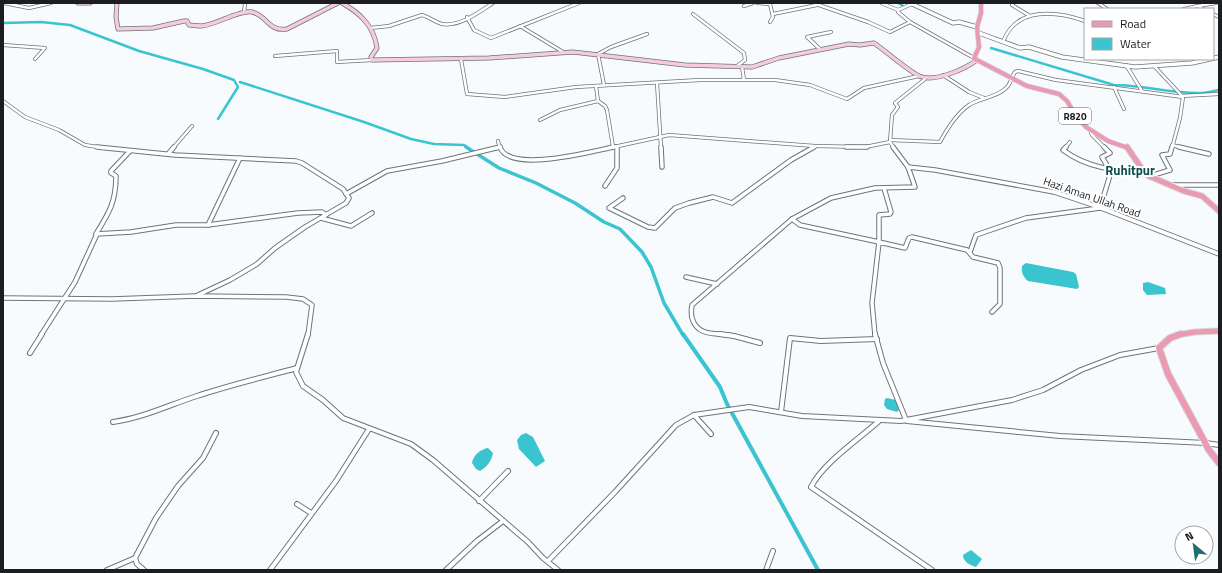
<svg xmlns="http://www.w3.org/2000/svg" width="1222" height="573" font-family="'Titillium Web',sans-serif">
<style>
.water{fill:#3ac4cf}
.lines{fill:none;stroke-linecap:round;stroke-linejoin:round}
.canal-far2{stroke:#3ac4cf;stroke-width:2.5}
.canal-far1{stroke:#3ac4cf;stroke-width:3.5}
.canal{stroke:#3ac4cf;stroke-width:4}
.minor-far2-casing{stroke:#6e747a;stroke-width:4}
.minor-far1-casing{stroke:#6e747a;stroke-width:5.5}
.minor-casing{stroke:#6e747a;stroke-width:6}
.tertiary-casing{stroke:#6e747a;stroke-width:5}
.secondary-casing{stroke:#6e747a;stroke-width:5}
.primary-far2-casing{stroke:#d6d6d7;stroke-width:5.5}
.primary-far1-casing{stroke:#d6d6d7;stroke-width:7}
.primary-casing{stroke:#d6d6d7;stroke-width:8}
.minor-far2{stroke:#fff;stroke-width:2.5}
.minor-far1{stroke:#fff;stroke-width:3.5}
.minor{stroke:#fff;stroke-width:4}
.tertiary{stroke:#fff;stroke-width:3.5}
.secondary{stroke:#f5ccd9;stroke-width:3.5}
.primary-far2{stroke:#eb9ab3;stroke-width:4}
.primary-far1{stroke:#eb9ab3;stroke-width:5}
.primary{stroke:#eb9ab3;stroke-width:6}
.labels{text-anchor:middle;stroke-width:4;stroke-linejoin:round;paint-order:stroke}
.shield{fill:#fff;stroke:#5f6163;stroke-width:1}
.shield-label{font-size:10px;font-weight:bold;fill:#1b1d20}
.street-label{font-size:11px;fill:#1b1d20;stroke:#fff}
.quarter-label{font-size:13px;font-weight:bold;fill:#0e4d50;stroke:#fff}
</style>
<rect width="100%" height="100%" fill="#f8fbfe"/>
<g class="water">
<path d="M1026,263L1073,272L1076,274L1079,287L1077,289L1028,281C1023,277 1021,272 1022,266Z"/>
<path d="M1148,282L1165,288L1166,294L1147,295L1143,290V283Z"/>
<path d="M887,398L896,400L899,410L897,412L887,409L884,405L885,399Z"/>
<path d="M526,433L533,437L545,461L536,467L519,449L517,440L521,435Z"/>
<path d="M488,448L493,453C492,460 487,467 480,471L476,469L472,463C473,455 481,449 488,448Z"/>
<path d="M971,550L982,559L976,567C970,565 963,562 963,555Z"/>
</g>
<g class="lines">
<g class="canal-far2">
<path d="M898,3L905,7"/>
<path d="M3,23L41,22L70,25L139,51L203,69L234,80L238,87L218,119"/>
<path d="M991,48L1114,85C1143,85 1172,94 1201,93C1207,93 1213,91 1219,90"/>
<path d="M240,82L364,122L411,139L434,144L464,145L468,148"/>
</g>
<path class="canal-far1" d="M466,147L499,168L536,183L575,203L604,222L620,229L642,252L651,267L664,303L683,335"/>
<path class="canal" d="M683,334L720,387L727,404L818,570"/>
<defs>
<g id="minor-far2">
<path d="M4,3L29,8L51,3"/>
<path d="M757,3L770,4L773,17L770,22"/>
<path d="M813,3L868,22L890,32L910,22"/>
<path d="M881,3L898,10"/>
<path d="M1013,3L1012,5L1030,16"/>
<path d="M1098,3L1107,9"/>
<path d="M912,4L898,10V12L910,22L974,58"/>
<path d="M744,6L753,3"/>
<path d="M1184,9L1198,6"/>
<path d="M1203,9L1198,6L1216,3"/>
<path d="M244,13L245,3"/>
<path d="M693,14L744,53L745,60L737,66"/>
<path d="M773,14L817,5"/>
<path d="M1213,14L1219,17"/>
<path d="M467,17L474,30L491,38L579,3"/>
<path d="M520,26L563,52"/>
<path d="M370,28L389,26L422,15C429,17 435,22 442,24C460,27 479,12 493,3"/>
<path d="M1003,42C1016,6 1057,11 1085,21"/>
<path d="M3,45L45,48L35,59"/>
<path d="M821,50L807,37L831,32"/>
<path d="M275,56L337,51V62L372,60"/>
<path d="M461,59L467,94L505,97L576,87L700,80H744L742,67"/>
<path d="M1126,65L1142,91"/>
<path d="M1155,67L1183,97L1180,118L1172,148"/>
<path d="M943,75L969,92L984,98"/>
<path d="M744,80H775L810,85L847,99L864,88L919,76"/>
<path d="M657,83L661,148"/>
<path d="M604,85L598,54L611,47L647,34"/>
<path d="M1114,87L1124,109"/>
<path d="M1181,96L1219,94"/>
<path d="M3,101L25,117L59,130L85,145L104,148"/>
<path d="M598,101L605,106L607,110L613,147"/>
<path d="M540,120L560,110L598,101L596,86"/>
<path d="M1090,130L1092,135L1105,148"/>
<path d="M890,140L940,142C947,129 956,114 969,105C980,98 999,97 1008,86C1011,82 1012,76 1015,72L1018,71L1056,80L1183,97"/>
<path d="M498,141L500,148"/>
<path d="M1172,145L1183,148"/>
<path d="M617,146V148"/>
<path d="M173,148L192,126"/>
<path d="M497,148L500,147"/>
<path d="M609,148L669,135L815,146L865,147L890,142"/>
<path d="M813,148L815,146"/>
<path d="M894,148L890,142L892,115L898,107L895,103L925,79"/>
<path d="M1065,148L1070,142"/>
</g>
<g id="minor-far1">
<path d="M97,147L175,155L296,161L302,163L343,189L349,198L346,203L305,227L275,248L257,264L230,280L198,295"/>
<path d="M500,147C509,174 593,151 614,147"/>
<path d="M661,147L662,167"/>
<path d="M846,147H867"/>
<path d="M1066,147L1063,150C1087,168 1115,171 1144,172"/>
<path d="M1179,147L1209,154"/>
<path d="M130,151L111,171V173L116,176C116,202 109,213 96,234L131,232L176,225H208L298,213L322,212L326,215"/>
<path d="M168,154L174,147"/>
<path d="M908,167L935,170L1054,192L1096,206L1219,254"/>
<path d="M1150,176L1170,170L1162,155L1170,154L1172,147"/>
<path d="M1172,185H1219"/>
<path d="M605,186L617,168V147"/>
<path d="M346,194L387,171L442,161L500,147"/>
<path d="M623,198L609,208L648,227L655,228L675,208L689,203L713,197L732,203L791,160L814,147"/>
<path d="M321,218L351,226L372,213"/>
<path d="M792,219L800,225L879,242V215L890,214L891,212L884,188"/>
<path d="M208,225L240,158"/>
<path d="M970,252L976,235L1026,218L1100,208L1111,172L1102,157L1110,153L1104,147"/>
<path d="M686,277L717,284"/>
<path d="M3,298L112,299L196,296L286,297L303,299L312,305L308,335"/>
<path d="M41,335L75,282L97,234"/>
<path d="M730,335C714,333 697,336 692,318C691,313 691,310 692,305L792,219L831,198L875,188L915,187L908,167L893,147"/>
<path d="M875,335L872,303L879,242L905,248L909,238L912,237L967,250L973,257L998,263L1000,268V304L992,312"/>
</g>
<g id="minor">
<path d="M308,334L296,372L303,386L323,400L343,418L411,444L433,460L528,542L543,558L558,570"/>
<path d="M719,334L734,336L760,343"/>
<path d="M875,334L883,363L906,420"/>
<path d="M30,353L42,334"/>
<path d="M781,412L790,338L821,341L877,339"/>
<path d="M694,415L711,434"/>
<path d="M879,421C859,439 823,463 811,487L932,570"/>
<path d="M907,421L1060,436L1206,443L1219,445"/>
<path d="M113,422C143,418 169,405 197,396C230,385 264,377 297,368"/>
<path d="M479,501L508,471"/>
<path d="M297,504L311,513"/>
<path d="M548,561L615,492L676,425L694,415L749,407L802,416L901,421L1012,400L1043,390L1081,370L1120,355L1159,348"/>
<path d="M107,570L135,558"/>
<path d="M144,570L137,564L135,558L156,518L178,486L203,458L216,433"/>
<path d="M270,570L336,481L369,429"/>
<path d="M446,570L477,541L503,521"/>
<path d="M766,570L773,551"/>
</g>
<g id="tertiary">
<path d="M910,3L953,23L959,22L977,27"/>
<path d="M979,33L1020,48L1029,47L1062,57L1135,67L1192,63L1219,57"/>
</g>
<g id="secondary">
<path d="M78,3H90"/>
<path d="M117,3L116,17L118,29L153,28L184,21H187L189,25C193,25 197,26 201,26C216,25 238,10 252,12C267,15 268,32 287,29L338,3"/>
<path d="M342,3C360,13 374,26 377,48L371,57L372,60L489,58L573,52L685,65L752,67L779,58L849,44L860,45L874,43C887,52 906,69 919,76C934,83 965,69 977,60"/>
</g>
<path id="primary-far2" d="M981,3V13L977,27L979,47L974,58L975,59L1027,86L1059,94L1067,101L1076,116L1086,127L1108,141L1128,148"/>
<g id="primary-far1">
<path d="M1127,147L1144,172L1149,176L1184,191L1202,196L1219,211"/>
<path d="M1177,335L1195,332L1219,331"/>
</g>
<path id="primary" d="M1181,334L1170,338L1159,348L1168,374L1209,450L1219,463"/>
</defs>
<use href="#minor-far2" class="minor-far2-casing"/>
<use href="#minor-far1" class="minor-far1-casing"/>
<use href="#minor" class="minor-casing"/>
<use href="#tertiary" class="tertiary-casing"/>
<use href="#secondary" class="secondary-casing"/>
<use href="#primary-far2" class="primary-far2-casing"/>
<use href="#primary-far1" class="primary-far1-casing"/>
<use href="#primary" class="primary-casing"/>
<use href="#minor-far2" class="minor-far2"/>
<use href="#minor-far1" class="minor-far1"/>
<use href="#minor" class="minor"/>
<use href="#tertiary" class="tertiary"/>
<use href="#secondary" class="secondary"/>
<use href="#primary-far2" class="primary-far2"/>
<use href="#primary-far1" class="primary-far1"/>
<use href="#primary" class="primary"/>
</g>
<g class="labels">
<rect class="shield" x="1059" y="108" width="32" height="16" rx="3"/>
<g class="shield-label">
<text x="1075" y="120">R820</text>
</g>
<g class="street-label">
<text transform="translate(1092 197) rotate(19)" y="4">Hazi Aman Ullah Road</text>
</g>
<g class="quarter-label">
<text x="1130" y="175">Ruhitpur</text>
</g>
</g>
<rect width="1222" height="573" fill="none" stroke="#1b1d20" stroke-width="8"/>
<rect x="1084" y="8" width="130" height="52" fill="#ffffff" stroke="#a4a5a6"/>
<rect x="1092" y="21" width="20" height="6" fill="#eb9ab3" stroke="#a4a5a6"/>
<text x="1120" y="28" font-size="12" fill="#1b1d20">Road</text>
<rect x="1092" y="38" width="20" height="12" fill="#3ac4cf" stroke="#a4a5a6"/>
<text x="1120" y="48" font-size="12" fill="#1b1d20">Water</text>
<g transform="translate(1194 545) rotate(331)"><circle r="19" fill="#ffffff" stroke="#a4a5a6"/>
<path d="M0-3L7 15L0 10L-7 15Z" fill="#216d71"/>
<text y="-6" font-size="11" font-weight="bold" text-anchor="middle" fill="#1b1d20">N</text>
</g>
</svg>
